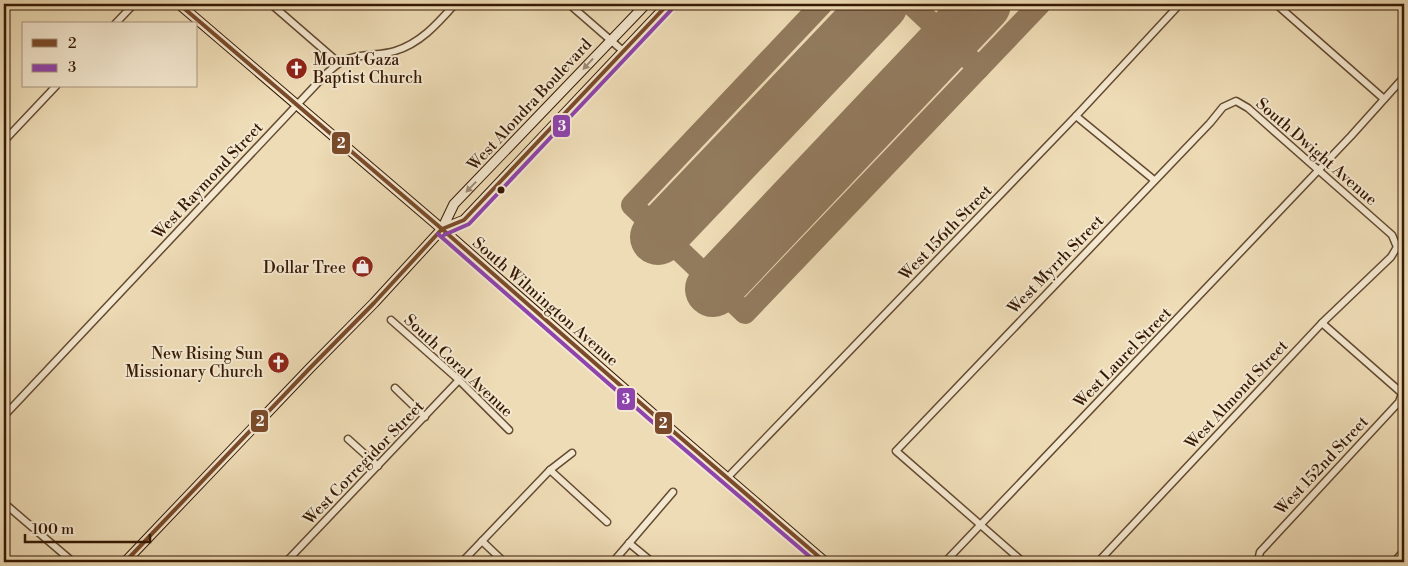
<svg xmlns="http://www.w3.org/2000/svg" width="1408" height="566" font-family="'Libre Bodoni',serif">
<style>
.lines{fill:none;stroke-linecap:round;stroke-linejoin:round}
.taxiway{stroke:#927a5d;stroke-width:22}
.runway{stroke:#927a5d;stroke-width:56}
.minor-casing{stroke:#644a30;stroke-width:9}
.secondary-casing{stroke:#361904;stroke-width:11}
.minor{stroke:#f4e8d0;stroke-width:6}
.secondary{stroke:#f4e8d0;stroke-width:9}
.bus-1-casing{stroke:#f4e8d0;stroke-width:8}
.bus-2-casing{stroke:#f4e8d0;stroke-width:8}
.bus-1{stroke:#7a4b2a;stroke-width:4}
.bus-2{stroke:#8e44ad;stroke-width:4}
.oneway{fill:#9e8b74}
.bus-dot{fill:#361904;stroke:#f4e8d0;stroke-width:2}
.labels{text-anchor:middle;stroke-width:4;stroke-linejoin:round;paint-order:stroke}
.poi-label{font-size:16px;fill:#361904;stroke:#f4e8d0;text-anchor:end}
.street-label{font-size:16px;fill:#361904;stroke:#f4e8d0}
.line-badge{stroke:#f4e8d0;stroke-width:2}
.badge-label{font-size:14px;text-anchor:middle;font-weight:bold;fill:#fff}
</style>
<rect width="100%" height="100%" fill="#eedcb6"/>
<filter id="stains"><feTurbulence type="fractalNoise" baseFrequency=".004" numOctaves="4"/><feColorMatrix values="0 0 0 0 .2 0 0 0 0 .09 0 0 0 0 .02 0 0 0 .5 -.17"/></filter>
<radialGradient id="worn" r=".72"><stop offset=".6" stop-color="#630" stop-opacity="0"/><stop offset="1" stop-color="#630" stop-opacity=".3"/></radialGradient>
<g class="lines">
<g class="taxiway">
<path d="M822,4L632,205L745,313L1040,4"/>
<path d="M911,4L979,68"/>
</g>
<g class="runway">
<path d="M658,237L880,4"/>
<path d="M713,289L983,4"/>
</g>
<defs>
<g id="minor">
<path d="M271,4L339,63"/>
<path d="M569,4L623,51"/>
<path d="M1276,4L1384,99"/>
<path d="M115,24L134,4"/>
<path d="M1076,116L1154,180"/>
<path d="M4,141L56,86"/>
<path d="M391,320L459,380L509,430"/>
<path d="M1322,323L1404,395"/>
<path d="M395,388L425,417"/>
<path d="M4,416L327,73C333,68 338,63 345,60C361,53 379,56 395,51C421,43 438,23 455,4"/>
<path d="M348,439L378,466"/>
<path d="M550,470L607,522"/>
<path d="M727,478L1076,116L1180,4"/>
<path d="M4,503L73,562"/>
<path d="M482,541L504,562"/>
<path d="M629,543L652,562"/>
<path d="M286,562L459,380"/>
<path d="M462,562L550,470L572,453"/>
<path d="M613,562L673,492"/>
<path d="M945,562L1351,136L1404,77"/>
<path d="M1023,562L896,451L1210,123L1223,107L1236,101L1248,108L1392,235L1397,247L1391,257L1322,323L1098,562"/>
<path d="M1260,562L1258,561L1260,552L1399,402L1404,388"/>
<path d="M1394,562L1404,551"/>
</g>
<g id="secondary">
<path d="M179,4L442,229L653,414L825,562"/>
<path d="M442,229L464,220L668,4"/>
<path d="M125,562L310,368L374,303L442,229L454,204L646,4"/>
</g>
</defs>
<use href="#minor" class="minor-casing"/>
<use href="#secondary" class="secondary-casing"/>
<use href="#minor" class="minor"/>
<use href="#secondary" class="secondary"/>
<defs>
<g id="bus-1">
<path d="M179,4L442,229L653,414L825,562"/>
<path d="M125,562L310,368L374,303L442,229L464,220L668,4"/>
</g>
<g id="bus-2">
<path d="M438,234L649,419L816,562"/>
<path d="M444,235L469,224L673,8"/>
</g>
</defs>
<use href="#bus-1" class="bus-1-casing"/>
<use href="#bus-2" class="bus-2-casing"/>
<use href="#bus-1" class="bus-1"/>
<use href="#bus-2" class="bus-2"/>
</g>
<defs><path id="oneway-solid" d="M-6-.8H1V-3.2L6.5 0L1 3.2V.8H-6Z" transform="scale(1.25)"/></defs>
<g class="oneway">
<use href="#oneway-solid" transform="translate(588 64) rotate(133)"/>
<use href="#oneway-solid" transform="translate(471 187) rotate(134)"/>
</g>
<defs>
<symbol id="church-disc" viewBox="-11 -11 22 22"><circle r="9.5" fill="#8f2418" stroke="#f4e8d0"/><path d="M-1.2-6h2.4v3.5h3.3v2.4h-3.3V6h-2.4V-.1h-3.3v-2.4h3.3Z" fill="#fff"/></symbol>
<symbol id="shop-disc" viewBox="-11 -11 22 22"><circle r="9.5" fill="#8f2418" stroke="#f4e8d0"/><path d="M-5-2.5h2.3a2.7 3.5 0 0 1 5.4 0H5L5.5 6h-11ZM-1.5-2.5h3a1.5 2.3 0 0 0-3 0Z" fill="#fff"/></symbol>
</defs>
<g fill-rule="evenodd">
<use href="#church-disc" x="284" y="56" width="25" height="25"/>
<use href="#shop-disc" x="350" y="254" width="25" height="25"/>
<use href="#church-disc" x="266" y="350" width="25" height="25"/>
</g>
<circle class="bus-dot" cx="501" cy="190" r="4.5"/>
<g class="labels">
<g class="poi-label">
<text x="313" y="65" text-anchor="start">Mount Gaza<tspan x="313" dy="18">Baptist Church</tspan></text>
<text x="346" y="273">Dollar Tree</text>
<text x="263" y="359">New Rising Sun<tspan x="263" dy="18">Missionary Church</tspan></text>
</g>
<g class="street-label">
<text transform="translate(529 104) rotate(-47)" y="6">West Alondra Boulevard</text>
<text transform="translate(1317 151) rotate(41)" y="6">South Dwight Avenue</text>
<text transform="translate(207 180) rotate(-47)" y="6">West Raymond Street</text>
<text transform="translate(945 232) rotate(-46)" y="6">West 156th Street</text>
<text transform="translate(1055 264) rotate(-46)" y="6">West Myrrh Street</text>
<text transform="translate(546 301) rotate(41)" y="6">South Wilmington Avenue</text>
<text transform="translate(1122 357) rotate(-46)" y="6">West Laurel Street</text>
<text transform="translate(459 365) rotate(43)" y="6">South Coral Avenue</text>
<text transform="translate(1236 394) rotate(-47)" y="6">West Almond Street</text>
<text transform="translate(363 462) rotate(-46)" y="6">West Corregidor Street</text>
<text transform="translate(1321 465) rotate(-47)" y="6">West 152nd Street</text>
</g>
</g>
<g class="line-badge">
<rect x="552" y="114" width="19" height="24" rx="5" fill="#8e44ad"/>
<rect x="331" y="131" width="20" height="24" rx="5" fill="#7a4b2a"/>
<rect x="616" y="387" width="20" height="24" rx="5" fill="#8e44ad"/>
<rect x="250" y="409" width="19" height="24" rx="5" fill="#7a4b2a"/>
<rect x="654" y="411" width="19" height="24" rx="5" fill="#7a4b2a"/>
</g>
<g class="badge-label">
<text x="562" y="131">3</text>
<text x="341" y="148">2</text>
<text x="626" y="404">3</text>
<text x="260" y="426">2</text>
<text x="663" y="428">2</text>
</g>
<rect width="1408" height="566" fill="none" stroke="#eedcb6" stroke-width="20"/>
<rect x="5" y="5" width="1398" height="556" fill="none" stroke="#361904" stroke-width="2.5"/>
<rect x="10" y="10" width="1388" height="546" fill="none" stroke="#361904"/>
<rect x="22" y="22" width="175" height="65" fill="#f4e8d0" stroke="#a8957e"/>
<rect x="32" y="39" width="25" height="8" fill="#7a4b2a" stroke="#a8957e"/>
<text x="68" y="48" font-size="15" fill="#361904">2</text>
<rect x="32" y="64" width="25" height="8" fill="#8e44ad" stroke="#a8957e"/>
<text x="68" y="72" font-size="15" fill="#361904">3</text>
<path d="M25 534v8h125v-8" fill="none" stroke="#361904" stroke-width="2.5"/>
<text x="32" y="534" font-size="15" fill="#361904" stroke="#f4e8d0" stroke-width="4" paint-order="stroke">100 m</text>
<rect width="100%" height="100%" filter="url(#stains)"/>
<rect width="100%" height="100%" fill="url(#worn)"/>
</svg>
